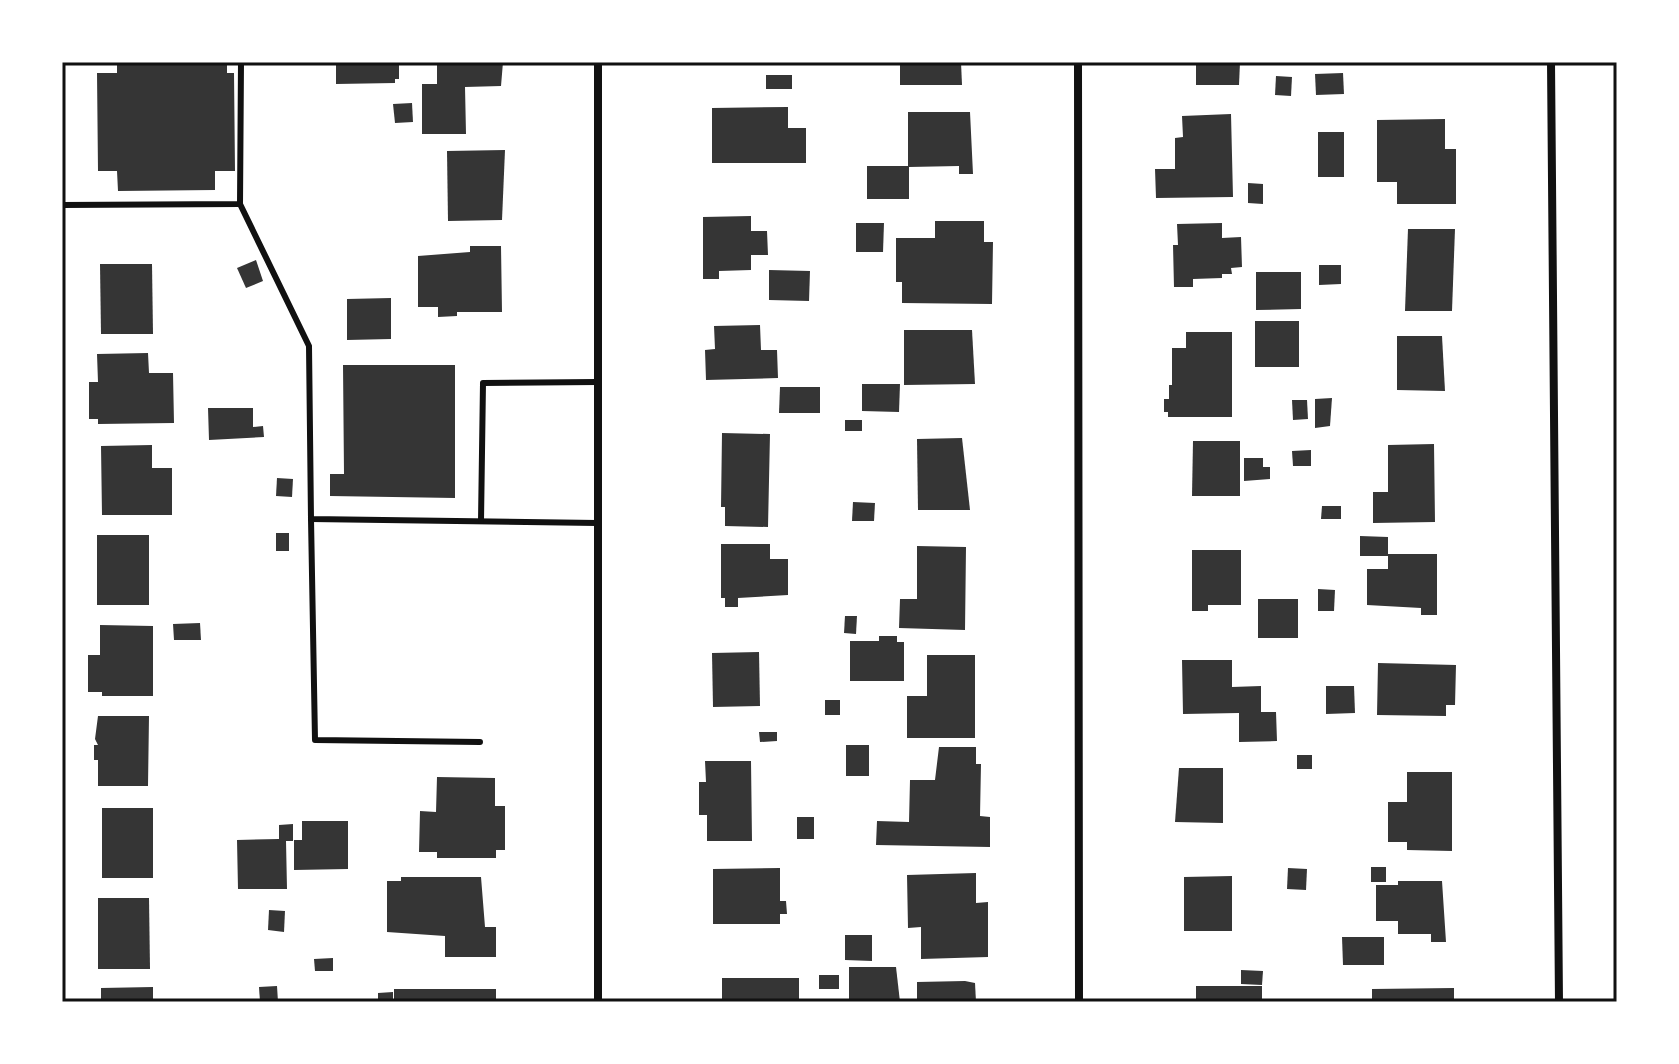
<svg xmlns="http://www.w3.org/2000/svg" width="1679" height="1064" font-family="'Work Sans',sans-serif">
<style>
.building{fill:#353535}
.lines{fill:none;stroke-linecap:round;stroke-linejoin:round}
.service{stroke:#111;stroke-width:6}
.minor{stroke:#111;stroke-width:8}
.neatline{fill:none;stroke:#111;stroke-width:3}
</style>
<rect width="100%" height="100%" fill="#fff"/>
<g class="building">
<path d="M117,62H227V73H234L235,171H215V190L118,191L117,171H98L97,73H117Z"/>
<path d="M336,62H399V79H395V83L336,84Z"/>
<path d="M437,62H503L501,86L465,87L466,134H422V84H437Z"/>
<path d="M900,62H961L962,85H900Z"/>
<path d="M1196,62H1240L1239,85H1196Z"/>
<rect x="1358" y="62" width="34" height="3"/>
<path d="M1343,73L1344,94L1316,95L1315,74Z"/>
<rect x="766" y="75" width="26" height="14"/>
<path d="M1276,76L1292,77L1291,96L1275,95Z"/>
<path d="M412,103L413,122L395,123L393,104Z"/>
<path d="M788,107V128H806V163H712V108Z"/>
<path d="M908,112H970L973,174H959V166L909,167V199H867V166H908Z"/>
<path d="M1231,114L1233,197L1156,198L1155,169H1175V138L1183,137L1182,116Z"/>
<path d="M1445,119V149H1456V204H1397V182H1377V120Z"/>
<rect x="1318" y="132" width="26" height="45"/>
<path d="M505,150L502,220L448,221L447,151Z"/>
<path d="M1248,183L1263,184V204L1248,203Z"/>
<path d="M751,216V231H767L768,255H751V270L719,271V279H703V217Z"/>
<path d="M935,221H984V242H993L992,304L902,303V282H896V238H935Z"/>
<path d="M856,223H884L883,252H856Z"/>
<path d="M1222,223V238L1241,237L1242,267L1231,268L1232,274H1222V278L1193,279V287H1174L1173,245H1178L1177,224Z"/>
<path d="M1408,229H1455L1452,311H1405Z"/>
<path d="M470,246H501L502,312H457V316L438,317V307H418V256L470,252Z"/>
<path d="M256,260L263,281L246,288L237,268Z"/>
<path d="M100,264H152L153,334H101Z"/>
<path d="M1319,265H1341V284L1319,285Z"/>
<path d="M769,270L810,271L809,301L769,300Z"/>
<path d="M1256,272H1301V309L1256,310Z"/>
<path d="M391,298V339L347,340V299Z"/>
<rect x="1255" y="321" width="44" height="46"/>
<path d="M760,325L761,350H777L778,378L706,380L705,350L715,349L714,326Z"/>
<path d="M904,330H972L975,384L904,385Z"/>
<path d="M1186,332H1232V417H1168V412H1164V399H1169V385H1172V348H1186Z"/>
<path d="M1397,336H1442L1445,391L1397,390Z"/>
<path d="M148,353L149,373H173L174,423L98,424V419H89V382H98L97,354Z"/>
<path d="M343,365H455V498L330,496V474H344Z"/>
<path d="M862,384H900L899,412L862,411Z"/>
<path d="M780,387H820V413H779Z"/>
<path d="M1332,398L1330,426L1315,428V399Z"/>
<path d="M1292,400H1307L1308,419L1293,420Z"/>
<path d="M208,408H253V427L263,426L264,437L209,440Z"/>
<rect x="845" y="420" width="17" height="11"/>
<path d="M722,433L770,434L768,527L725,526V507H721Z"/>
<path d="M962,438L970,510H918L917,439Z"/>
<path d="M1193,441H1240V496H1192Z"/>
<path d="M1434,444L1435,522L1373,523V492H1388V445Z"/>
<path d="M152,445V468H172V515H102L101,446Z"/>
<path d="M1311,450V466H1293L1292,451Z"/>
<path d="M1244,458H1263V467H1270V479L1244,481Z"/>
<path d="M277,478L293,479L292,497L276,496Z"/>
<path d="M853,502L875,503L874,521H852Z"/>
<path d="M1322,506H1341V519H1321Z"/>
<rect x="276" y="533" width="13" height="18"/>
<rect x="97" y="535" width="52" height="70"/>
<path d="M1360,536L1388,537V554H1437V615H1421V608L1367,605V569H1388V556H1360Z"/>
<path d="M721,544H770V559H788V595L738,598V607H725V598H721Z"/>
<path d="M917,546L966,547L965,630L899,628L900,599H917Z"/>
<path d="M1192,550H1241V605H1208V611H1192Z"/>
<path d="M1318,589L1335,590L1334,611H1318Z"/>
<rect x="1258" y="599" width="40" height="39"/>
<path d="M845,616H857L856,634L844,633Z"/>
<path d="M200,623L201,640H174L173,624Z"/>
<path d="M100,625L153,626V696H102V692H88V655H100Z"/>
<path d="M879,636H897V642H904V681H850V641H879Z"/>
<path d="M759,652L760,706L713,707L712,653Z"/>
<path d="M927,655H975V738H907V696H927Z"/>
<path d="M1182,660H1232V687L1261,686V712H1276L1277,741L1239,742V713L1183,714Z"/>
<path d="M1378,663L1456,665L1455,705H1446V716L1377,715Z"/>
<path d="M1326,686H1354L1355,713L1326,714Z"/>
<rect x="825" y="700" width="15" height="15"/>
<path d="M98,716H149L148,786H98V760H94V745H98L95,739Z"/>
<path d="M759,732H777V741L760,742Z"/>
<rect x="846" y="745" width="23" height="31"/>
<path d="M939,747H976V764H981L980,816L990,817V847L876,845L877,821L909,822L910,780H935Z"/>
<rect x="1297" y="755" width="15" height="14"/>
<path d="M705,761H751L752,841H707V815H699V782H706Z"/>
<path d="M1179,768H1223V823L1175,822Z"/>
<path d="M1407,772H1452V851L1407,850V842H1388V802H1407Z"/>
<path d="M437,777L495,778V806H505V850H496V858H437V852H419L420,811L436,812Z"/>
<rect x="102" y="808" width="51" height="70"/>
<rect x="797" y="817" width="17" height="22"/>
<path d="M302,821H348V869L294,870V840H302Z"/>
<path d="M293,824V841H286L287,889H238L237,840L279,839V825Z"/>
<rect x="1371" y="867" width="15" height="15"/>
<path d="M780,868V901H786L787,914H780V924H713V869Z"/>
<path d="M1288,868L1307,869L1306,890L1287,889Z"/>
<path d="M976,873V903L988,902V957L921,959V927L908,928L907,875Z"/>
<path d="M1232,876V931H1184V877Z"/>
<path d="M401,877H481L485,927H496V957H445V936L387,932V881H401Z"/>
<path d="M1398,881H1442L1446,942H1431V934H1398V921H1376V885H1398Z"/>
<path d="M98,898H149L150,969H98Z"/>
<path d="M269,910L285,911L284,932L268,930Z"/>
<path d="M845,935H872V961L845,960Z"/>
<path d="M1342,937H1384V965H1343Z"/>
<path d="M333,958V971H315L314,959Z"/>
<path d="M849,967H896L900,1002H849Z"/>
<path d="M1241,970L1263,971L1262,985L1241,984Z"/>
<rect x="819" y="975" width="20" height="14"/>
<rect x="722" y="978" width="77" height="24"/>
<path d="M965,981L975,983L976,1002H917V982Z"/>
<path d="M277,986L278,1002H260L259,987Z"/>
<rect x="1196" y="986" width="66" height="16"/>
<path d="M153,987V1002H101V988Z"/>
<path d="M1454,988V1002H1372V989Z"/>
<rect x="394" y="989" width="102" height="13"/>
<path d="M393,992V1002H378V993Z"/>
</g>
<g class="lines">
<g class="service">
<path d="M240,204L309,346L311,519L597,523"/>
<path d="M62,205L240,204L241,62"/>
<path d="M311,519L315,740L480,742"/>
<path d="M481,521L483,383L597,382"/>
</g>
<g class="minor">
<path d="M1078,62L1079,1002"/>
<path d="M1551,62L1559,1002"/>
<path d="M598,1002V62"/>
</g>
</g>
<rect width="1679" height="1064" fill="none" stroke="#ffffff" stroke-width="128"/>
<rect x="64" y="64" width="1551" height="936" class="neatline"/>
</svg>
